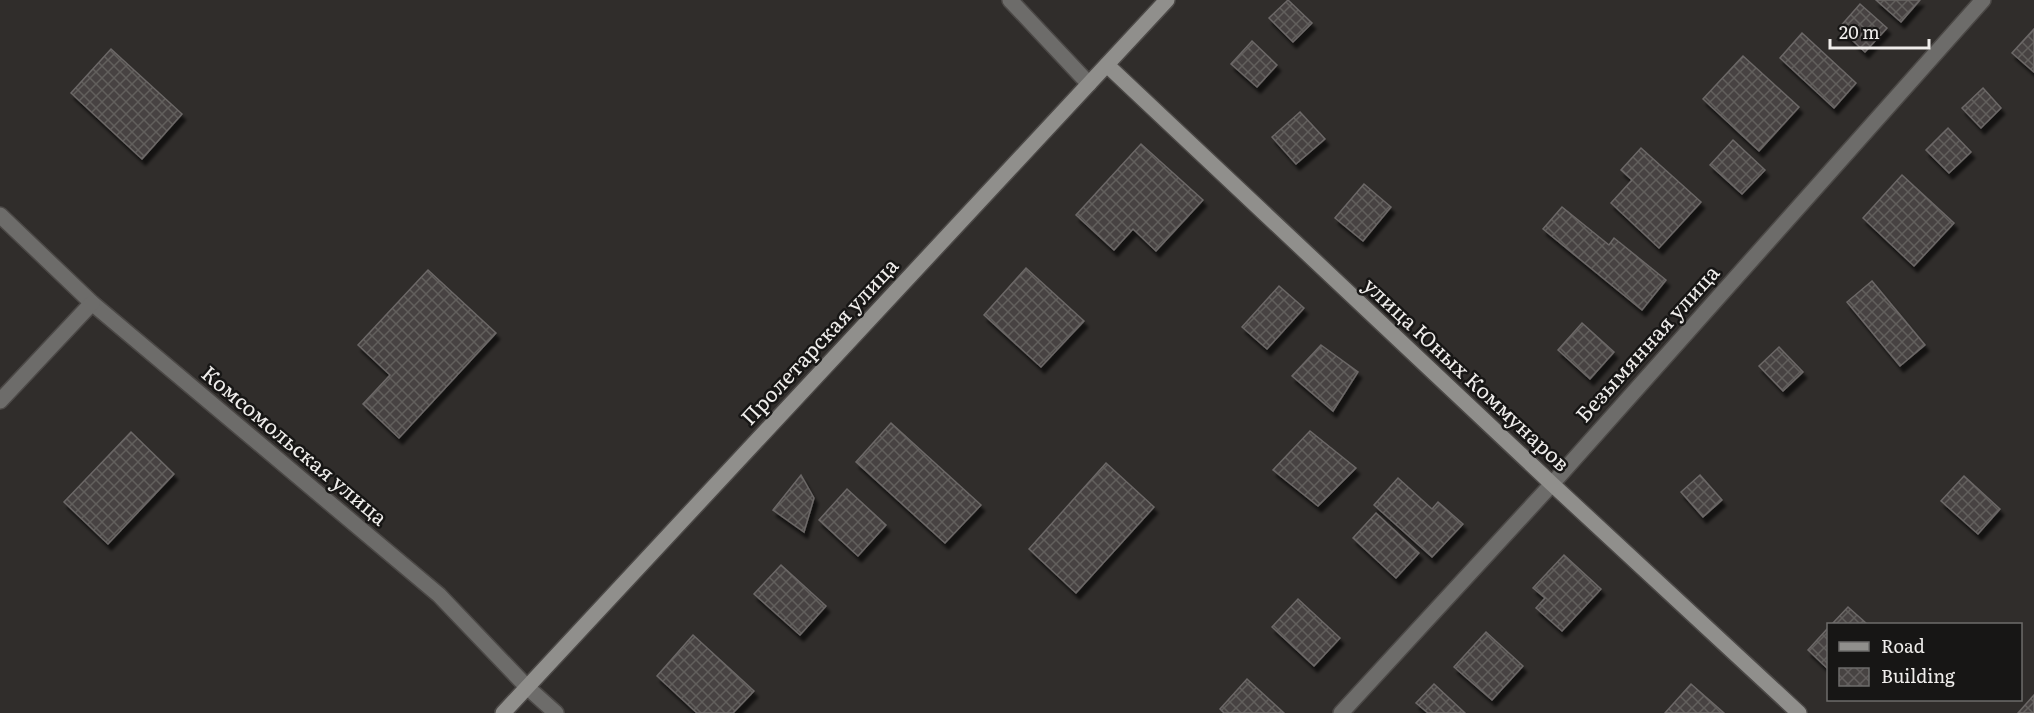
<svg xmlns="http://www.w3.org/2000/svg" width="2034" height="713" font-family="Literata,serif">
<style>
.building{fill:url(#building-cross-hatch);stroke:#6c6867;stroke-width:1.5;filter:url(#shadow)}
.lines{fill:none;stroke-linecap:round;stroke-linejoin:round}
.street-casing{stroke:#4b4846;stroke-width:18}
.secondary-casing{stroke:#4b4846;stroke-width:18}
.street{stroke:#6d6c6a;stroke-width:15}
.secondary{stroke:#908f8c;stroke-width:15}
.labels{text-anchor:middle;stroke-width:5;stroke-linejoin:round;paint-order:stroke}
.street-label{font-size:21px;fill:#efedeb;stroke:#171615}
</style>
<defs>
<pattern id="building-cross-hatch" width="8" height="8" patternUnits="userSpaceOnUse" patternTransform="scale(1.5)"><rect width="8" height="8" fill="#474342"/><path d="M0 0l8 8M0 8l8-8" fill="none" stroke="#625e5d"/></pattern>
<filter id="shadow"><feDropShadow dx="3.5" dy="6" stdDeviation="1.5" flood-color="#0009"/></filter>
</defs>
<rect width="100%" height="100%" fill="#302d2b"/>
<g class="building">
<path d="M1288,0L1312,23L1293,42L1269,18Z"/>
<path d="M1876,0H1920L1901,22Z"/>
<path d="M1860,4L1887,28L1865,52L1839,28Z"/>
<path d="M2034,29V72L2012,53Z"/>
<path d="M1802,33L1856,83L1834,108L1780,58Z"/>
<path d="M1252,41L1277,65L1257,87L1231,64Z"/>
<path d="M111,49L182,114L142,159L71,93Z"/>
<path d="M1743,56L1799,107L1759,151L1703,99Z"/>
<path d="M1983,88L2001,108L1981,128L1962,108Z"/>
<path d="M1300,112L1325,139L1296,164L1272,137Z"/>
<path d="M1948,128L1971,152L1949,173L1926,150Z"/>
<path d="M1733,140L1765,170L1742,194L1710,165Z"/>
<path d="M1141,144L1203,200L1156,251L1133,229L1114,250L1076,215Z"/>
<path d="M1641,148L1701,202L1659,248L1611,203L1632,180L1621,170Z"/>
<path d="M1902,175L1954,223L1914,266L1863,218Z"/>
<path d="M1364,184L1391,207L1363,241L1335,218Z"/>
<path d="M1562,207L1609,245L1614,238L1666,280L1642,310L1543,229Z"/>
<path d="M1026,268L1084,321L1041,367L984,315Z"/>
<path d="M428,270L496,333L399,438L363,404L390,375L358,345Z"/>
<path d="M1872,281L1925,345L1900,366L1847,302Z"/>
<path d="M1279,286L1304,308L1267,349L1242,327Z"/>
<path d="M1582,323L1614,352L1590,379L1558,350Z"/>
<path d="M1321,345L1358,372L1333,411L1292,376Z"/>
<path d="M1779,347L1803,372L1783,391L1759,366Z"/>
<path d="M891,423L981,505L945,543L856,462Z"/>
<path d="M1310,431L1356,468L1318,506L1273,470Z"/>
<path d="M131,432L174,474L108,544L64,502Z"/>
<path d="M1106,463L1154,507L1076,593L1029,549Z"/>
<path d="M801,475L814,498L804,532L773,510Z"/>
<path d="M1700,475L1722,500L1703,517L1681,492Z"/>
<path d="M1964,476L2000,509L1978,534L1941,501Z"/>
<path d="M1398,478L1432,509L1438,502L1463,524L1432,557L1374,505Z"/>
<path d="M847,489L886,525L858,556L819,520Z"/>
<path d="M1376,513L1419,553L1396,578L1353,538Z"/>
<path d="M1564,555L1601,589L1562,631L1536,608L1545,598L1533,588Z"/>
<path d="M781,565L826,606L800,635L754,594Z"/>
<path d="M1298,599L1340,638L1314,666L1272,627Z"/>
<path d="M1848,607L1867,624H1832Z"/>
<path d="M1828,628V669L1808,650Z"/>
<path d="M1486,632L1523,666L1492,700L1454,667Z"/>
<path d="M693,635L754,691L733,713H697L657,676Z"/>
<path d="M1247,679L1284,713H1224L1220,709Z"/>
<path d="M1434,684L1465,713H1428L1416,703Z"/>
<path d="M1691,684L1724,713H1665Z"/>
<path d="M2034,695V713H2018Z"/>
</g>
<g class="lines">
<defs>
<g id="street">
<path d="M1010,0L1089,84"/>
<path d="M0,215L92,303L439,595L527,687L556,713"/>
<path d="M0,401L92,303"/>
<path d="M1341,713L1552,484L1983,0"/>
</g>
<g id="secondary">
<path d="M1107,65L1552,484L1799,713"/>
<path d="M503,713L1167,0"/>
</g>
</defs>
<use href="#street" class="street-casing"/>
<use href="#secondary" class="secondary-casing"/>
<use href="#street" class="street"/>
<use href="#secondary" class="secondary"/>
</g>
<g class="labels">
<g class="street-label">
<text transform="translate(820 342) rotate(-47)" y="7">Пролетарская улица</text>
<text transform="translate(1648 344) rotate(-48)" y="7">Безымянная улица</text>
<text transform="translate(1466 375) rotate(43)" y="7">улица Юных Коммунаров</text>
<text transform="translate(294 446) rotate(40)" y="7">Комсомольская улица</text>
</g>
</g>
<rect x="1827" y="623" width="195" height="78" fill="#171615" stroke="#6d6c6b" stroke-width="1.5"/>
<rect x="1839" y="642" width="30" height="9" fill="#908f8c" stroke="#6d6c6b" stroke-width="1.5"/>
<text x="1881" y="653" font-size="18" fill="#efedeb">Road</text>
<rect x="1839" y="668" width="30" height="18" fill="url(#building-cross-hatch)" stroke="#6d6c6b" stroke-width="1.5"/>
<text x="1881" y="683" font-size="18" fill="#efedeb">Building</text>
<path d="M1830 39v9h99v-9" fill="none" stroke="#efedeb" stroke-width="3"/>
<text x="1839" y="39" font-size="18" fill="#efedeb" stroke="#171615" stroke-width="4.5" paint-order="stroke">20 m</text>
</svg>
